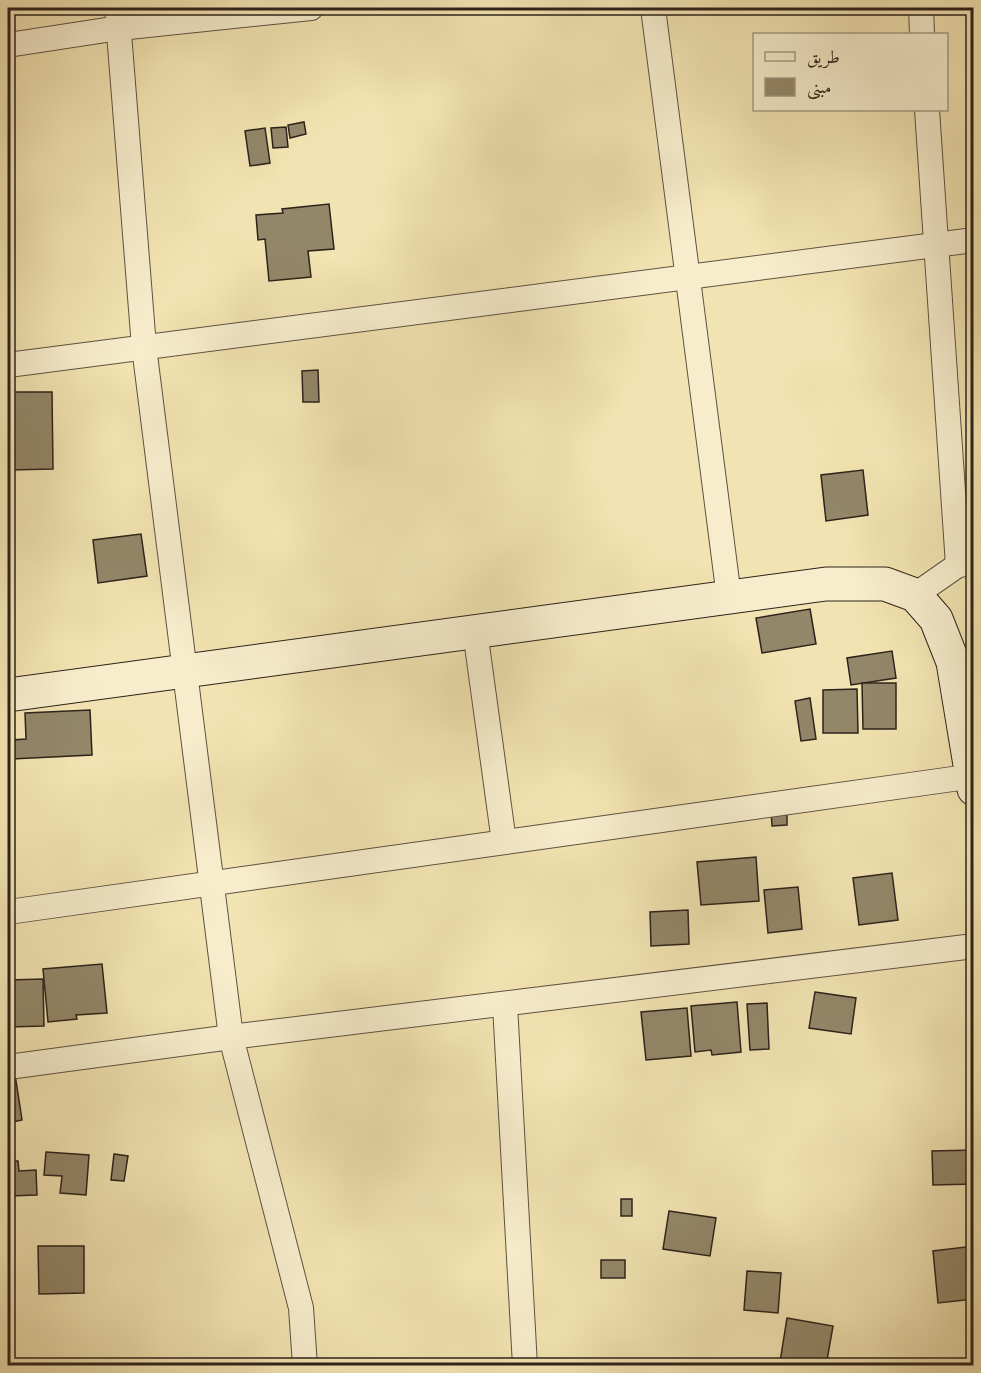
<svg xmlns="http://www.w3.org/2000/svg" width="981" height="1373" font-family="'Sorts Mill Goudy',Amiri,serif">
<style>
.building{fill:#93876a;stroke:#2d221b;stroke-width:1.5}
.lines{fill:none;stroke-linecap:round;stroke-linejoin:round}
.street-casing{stroke:#5e5241;stroke-width:26}
.secondary-casing{stroke:#2d221b;stroke-width:35}
.street{stroke:#f7edcd;stroke-width:24}
.secondary{stroke:#f7edcd;stroke-width:33}
</style>
<rect width="100%" height="100%" fill="#f2e4b2"/>
<filter id="stains"><feTurbulence type="fractalNoise" baseFrequency=".00333" numOctaves="4"/><feColorMatrix values="0 0 0 0 .2 0 0 0 0 .09 0 0 0 0 .02 0 0 0 .5 -.17"/></filter>
<radialGradient id="worn" r=".72"><stop offset=".6" stop-color="#630" stop-opacity="0"/><stop offset="1" stop-color="#630" stop-opacity=".3"/></radialGradient>
<g class="building">
<path d="M304,122L306,134L290,138L288,125Z"/>
<path d="M286,127L288,147L273,148L271,128Z"/>
<path d="M265,128L270,163L250,166L245,131Z"/>
<path d="M329,204L334,249L308,251L311,277L269,281L265,239L258,240L256,215L283,213L282,209Z"/>
<path d="M318,370L319,402H303L302,371Z"/>
<path d="M8,392H52L53,469L8,470Z"/>
<path d="M863,470L868,515L826,521L821,475Z"/>
<path d="M141,534L147,576L98,583L93,540Z"/>
<path d="M810,609L816,644L762,653L756,618Z"/>
<path d="M892,651L896,678L851,685L847,658Z"/>
<path d="M862,683H896V729H863Z"/>
<path d="M857,689L858,733H823V690Z"/>
<path d="M810,698L816,739L801,741L795,701Z"/>
<path d="M90,710L92,755L12,759L11,740L26,739L25,713Z"/>
<path d="M771,810H787V825L772,826Z"/>
<path d="M756,857L759,901L701,905L697,862Z"/>
<path d="M892,873L898,920L859,925L853,878Z"/>
<path d="M798,887L802,929L768,933L764,890Z"/>
<path d="M688,910L689,944L651,946L650,912Z"/>
<path d="M102,964L107,1013L76,1015L77,1019L48,1022L43,969Z"/>
<path d="M43,979L44,1026L8,1027V980Z"/>
<path d="M815,992L856,998L851,1034L809,1028Z"/>
<path d="M737,1002L741,1052L712,1055L711,1050L695,1052L691,1006Z"/>
<path d="M767,1003L769,1049L750,1050L747,1004Z"/>
<path d="M687,1008L691,1056L646,1060L641,1012Z"/>
<path d="M15,1074L22,1120L8,1123V1076Z"/>
<path d="M974,1150V1184L933,1185L932,1151Z"/>
<path d="M46,1152L89,1155L86,1195L60,1193L62,1176L44,1175Z"/>
<path d="M114,1154L128,1156L124,1181L111,1180Z"/>
<path d="M8,1161H18L19,1171L36,1170L37,1195L8,1196Z"/>
<rect x="621" y="1199" width="11" height="17"/>
<path d="M669,1211L716,1218L710,1256L663,1249Z"/>
<path d="M38,1246H84V1293L39,1294Z"/>
<path d="M974,1246V1299L938,1303L933,1251Z"/>
<rect x="601" y="1260" width="24" height="18"/>
<path d="M747,1271L781,1273L778,1313L744,1310Z"/>
<path d="M787,1318L833,1326L826,1366H801L780,1362Z"/>
</g>
<g class="lines">
<defs>
<g id="street">
<path d="M117,8L144,347L231,1037L301,1308L305,1366"/>
<path d="M653,8L729,597"/>
<path d="M921,8L922,34"/>
<path d="M8,45L119,28L311,8"/>
<path d="M927,110L958,565"/>
<path d="M8,365L974,240"/>
<path d="M915,595L958,565L974,563"/>
<path d="M475,631L504,842"/>
<path d="M8,912L974,776"/>
<path d="M505,1005L525,1366"/>
<path d="M8,1067L231,1037L974,946"/>
</g>
<path id="secondary" d="M8,695L826,584H885L915,595L936,619L953,662L974,789"/>
</defs>
<use href="#street" class="street-casing"/>
<use href="#secondary" class="secondary-casing"/>
<use href="#street" class="street"/>
<use href="#secondary" class="secondary"/>
</g>
<rect width="981" height="1373" fill="none" stroke="#f2e4b2" stroke-width="30"/>
<rect x="9" y="9" width="963" height="1355" fill="none" stroke="#2d221b" stroke-width="3"/>
<rect x="15" y="15" width="951" height="1343" fill="none" stroke="#2d221b" stroke-width="1.5"/>
<rect x="753" y="33" width="195" height="78" fill="#f7edcd" stroke="#a69c86" stroke-width="1.5"/>
<rect x="765" y="52" width="30" height="9" fill="#f7edcd" stroke="#a69c86" stroke-width="1.5"/>
<text x="807" y="63" font-size="18" fill="#2d221b">طريق</text>
<rect x="765" y="78" width="30" height="18" fill="#93876a" stroke="#a69c86" stroke-width="1.5"/>
<text x="807" y="93" font-size="18" fill="#2d221b">مبنى</text>
<rect width="100%" height="100%" filter="url(#stains)"/>
<rect width="100%" height="100%" fill="url(#worn)"/>
</svg>
